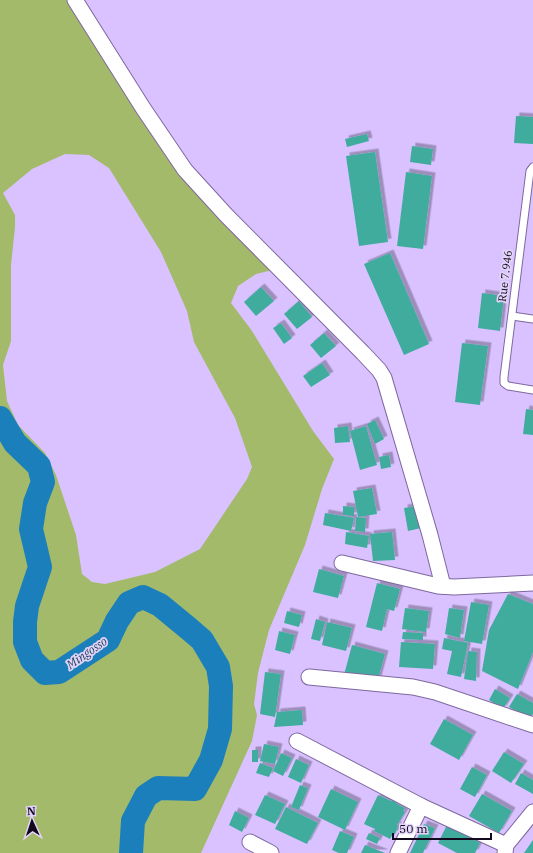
<svg xmlns="http://www.w3.org/2000/svg" width="533" height="853" font-family="'IBM Plex Serif',serif">
<style>
.green{fill:#a3ba6a;fill-rule:evenodd}
.lines{fill:none;stroke-linecap:round;stroke-linejoin:round}
.river{stroke:#1b7fbc;stroke-width:24}
.building{fill:#3fac9d;filter:url(#shadow)}
.service-casing{stroke:#7e689f;stroke-width:9}
.minor-casing{stroke:#7e689f;stroke-width:17}
.service{stroke:#fff;stroke-width:7}
.minor{stroke:#fff;stroke-width:15}
.labels{text-anchor:middle;stroke-width:3.5;stroke-linejoin:round;paint-order:stroke}
.street-label{font-size:11px;fill:#12091e;stroke:#e2d4f9}
.water-label{font-size:12px;font-style:italic;fill:#183e58;stroke:#e2d4f9}
</style>
<defs>
<filter id="shadow"><feDropShadow dx="3.5" dy="-3.5" stdDeviation="0" flood-color="#0004"/></filter>
</defs>
<rect width="100%" height="100%" fill="#d9c2ff"/>
<path class="green" d="M0,0H82L181,158L285,267L256,274L238,286L231,303L252,331L313,431L334,459L322,489L305,545L269,630L258,673L254,704L257,715L252,741L201,853H0ZM65,154L89,155L109,168L161,252L187,311L194,342L235,418L252,467L247,479L200,549L155,572L105,584L92,582L82,574L76,535L56,475L45,453L18,425L7,401L3,365L11,341V265L15,227V215L3,193L32,169Z"/>
<g class="lines">
<path class="river" d="M0,418L15,443L39,466L43,482L35,503L31,529L40,567L27,606L25,622V642L32,660L45,673L59,672L108,640L117,621L129,603L143,597L160,605L188,628L202,640L218,667L221,686L220,729L211,760L195,789L158,788L146,796L133,821L131,853"/>
</g>
<g class="building">
<path d="M516,116L533,117V144L514,143Z"/>
<path d="M367,134L369,141L347,147L345,139Z"/>
<path d="M412,146L433,149L431,165L410,162Z"/>
<path d="M375,152L388,242L359,246L346,156Z"/>
<path d="M406,172L432,176L423,249L397,246Z"/>
<path d="M390,253L429,344L404,355L364,264Z"/>
<path d="M261,287L274,301L256,316L244,302Z"/>
<path d="M482,293L504,296L500,331L478,328Z"/>
<path d="M299,301L312,317L297,329L284,314Z"/>
<path d="M281,323L292,338L284,344L273,328Z"/>
<path d="M324,333L336,346L321,358L310,345Z"/>
<path d="M462,343L488,346L480,405L455,402Z"/>
<path d="M322,363L330,375L311,387L303,376Z"/>
<path d="M526,409L533,410V435L523,434Z"/>
<path d="M375,420L384,439L375,444L367,424Z"/>
<path d="M348,426L350,442L335,443L334,428Z"/>
<path d="M366,426L377,465L360,470L350,431Z"/>
<path d="M389,455L391,467L381,469L379,457Z"/>
<path d="M372,488L377,514L358,517L353,491Z"/>
<path d="M343,506L354,507V516L343,515Z"/>
<path d="M417,506L421,528L408,531L404,508Z"/>
<path d="M325,513L354,518L351,531L323,525Z"/>
<path d="M356,517L366,518L365,532L355,531Z"/>
<path d="M346,532L369,536L367,548L345,544Z"/>
<path d="M392,532L395,560L373,561L370,534Z"/>
<path d="M319,569L344,576L338,598L313,592Z"/>
<path d="M377,583L400,589L394,611L387,609L382,631L366,627Z"/>
<path d="M508,594L533,604V652L518,689L482,671L489,630Z"/>
<path d="M471,602L489,605L482,644L464,641Z"/>
<path d="M405,608L429,611L426,632L402,629Z"/>
<path d="M449,608L464,610L460,638L445,634Z"/>
<path d="M287,611L302,615L299,627L284,623Z"/>
<path d="M316,619L325,622L320,641L311,639Z"/>
<path d="M327,622L352,628L346,651L322,645Z"/>
<path d="M279,631L295,635L290,654L275,650Z"/>
<path d="M403,632L423,633V640L402,639Z"/>
<path d="M444,638L468,643L461,677L447,674L452,651L442,649Z"/>
<path d="M401,642L435,644L433,669L399,667Z"/>
<path d="M352,645L385,654L377,683L344,675Z"/>
<path d="M468,651L477,652L476,681L464,679Z"/>
<path d="M265,672L281,674L275,717L260,714Z"/>
<path d="M495,689L510,698L503,709L489,700Z"/>
<path d="M517,694L533,703V714L530,718L509,707Z"/>
<path d="M302,710L303,725L274,727L277,712Z"/>
<path d="M444,719L473,735L459,760L430,744Z"/>
<path d="M264,744L279,747L275,764L260,761Z"/>
<rect x="252" y="750" width="6" height="12"/>
<path d="M504,752L524,764L511,783L492,771Z"/>
<path d="M281,753L292,758L283,776L273,771Z"/>
<path d="M296,759L309,765L301,783L288,777Z"/>
<path d="M260,763L273,768L269,777L256,773Z"/>
<path d="M472,767L487,775L475,797L460,789Z"/>
<path d="M521,773L533,780V794L515,784Z"/>
<path d="M300,785L308,788L299,810L291,807Z"/>
<path d="M331,789L358,802L345,830L318,817Z"/>
<path d="M482,794L512,811L499,833L469,816Z"/>
<path d="M265,795L285,804L275,824L255,815Z"/>
<path d="M378,795L391,801L393,800L396,802L397,804L405,808L403,811L405,812L397,825L398,827L395,834H393L390,839L374,831L375,829L364,824Z"/>
<path d="M286,807L318,823L307,844L275,829Z"/>
<path d="M235,811L249,818L242,832L229,825Z"/>
<path d="M424,824L435,828L423,853H410Z"/>
<path d="M447,825L480,843L475,853H457L438,843Z"/>
<path d="M340,831L354,837L347,853H339L332,850Z"/>
<path d="M369,833L380,838L377,844L366,839Z"/>
<path d="M533,840V853H524Z"/>
<path d="M365,845L385,853H361Z"/>
</g>
<g class="lines">
<defs>
<g id="service">
<path d="M533,167L530,171L504,377V383L508,386L533,390"/>
<path d="M512,316L533,319"/>
</g>
<g id="minor">
<path d="M75,0L143,108L185,170L226,215L363,353L379,370L384,378L430,535L443,586"/>
<path d="M342,563L438,586L454,587L533,583"/>
<path d="M309,677L413,687L435,692L533,725"/>
<path d="M297,741L421,806L506,845"/>
<path d="M250,842L271,853"/>
<path d="M398,853L421,806"/>
<path d="M505,853L506,845L533,812"/>
</g>
</defs>
<use href="#service" class="service-casing"/>
<use href="#minor" class="minor-casing"/>
<use href="#service" class="service"/>
<use href="#minor" class="minor"/>
</g>
<g class="labels">
<g class="street-label">
<text transform="translate(505 276) rotate(-83)" y="4">Rue 7.946</text>
</g>
<g class="water-label">
<text transform="translate(87 653) rotate(-35)" y="4">Mingosso</text>
</g>
</g>
<g transform="translate(32 821) rotate(357)" stroke="#e2d4f9" stroke-width="3" paint-order="stroke">
<path d="M0-3L7 15L0 10L-7 15Z" fill="#12091e"/>
<text y="-6" font-size="11" font-weight="bold" text-anchor="middle" fill="#12091e">N</text>
</g>
<path d="M393 833v6h98v-6" fill="none" stroke="#12091e" stroke-width="2"/>
<text x="399" y="833" font-size="12" fill="#12091e" stroke="#e2d4f9" stroke-width="3" paint-order="stroke">50 m</text>
</svg>
